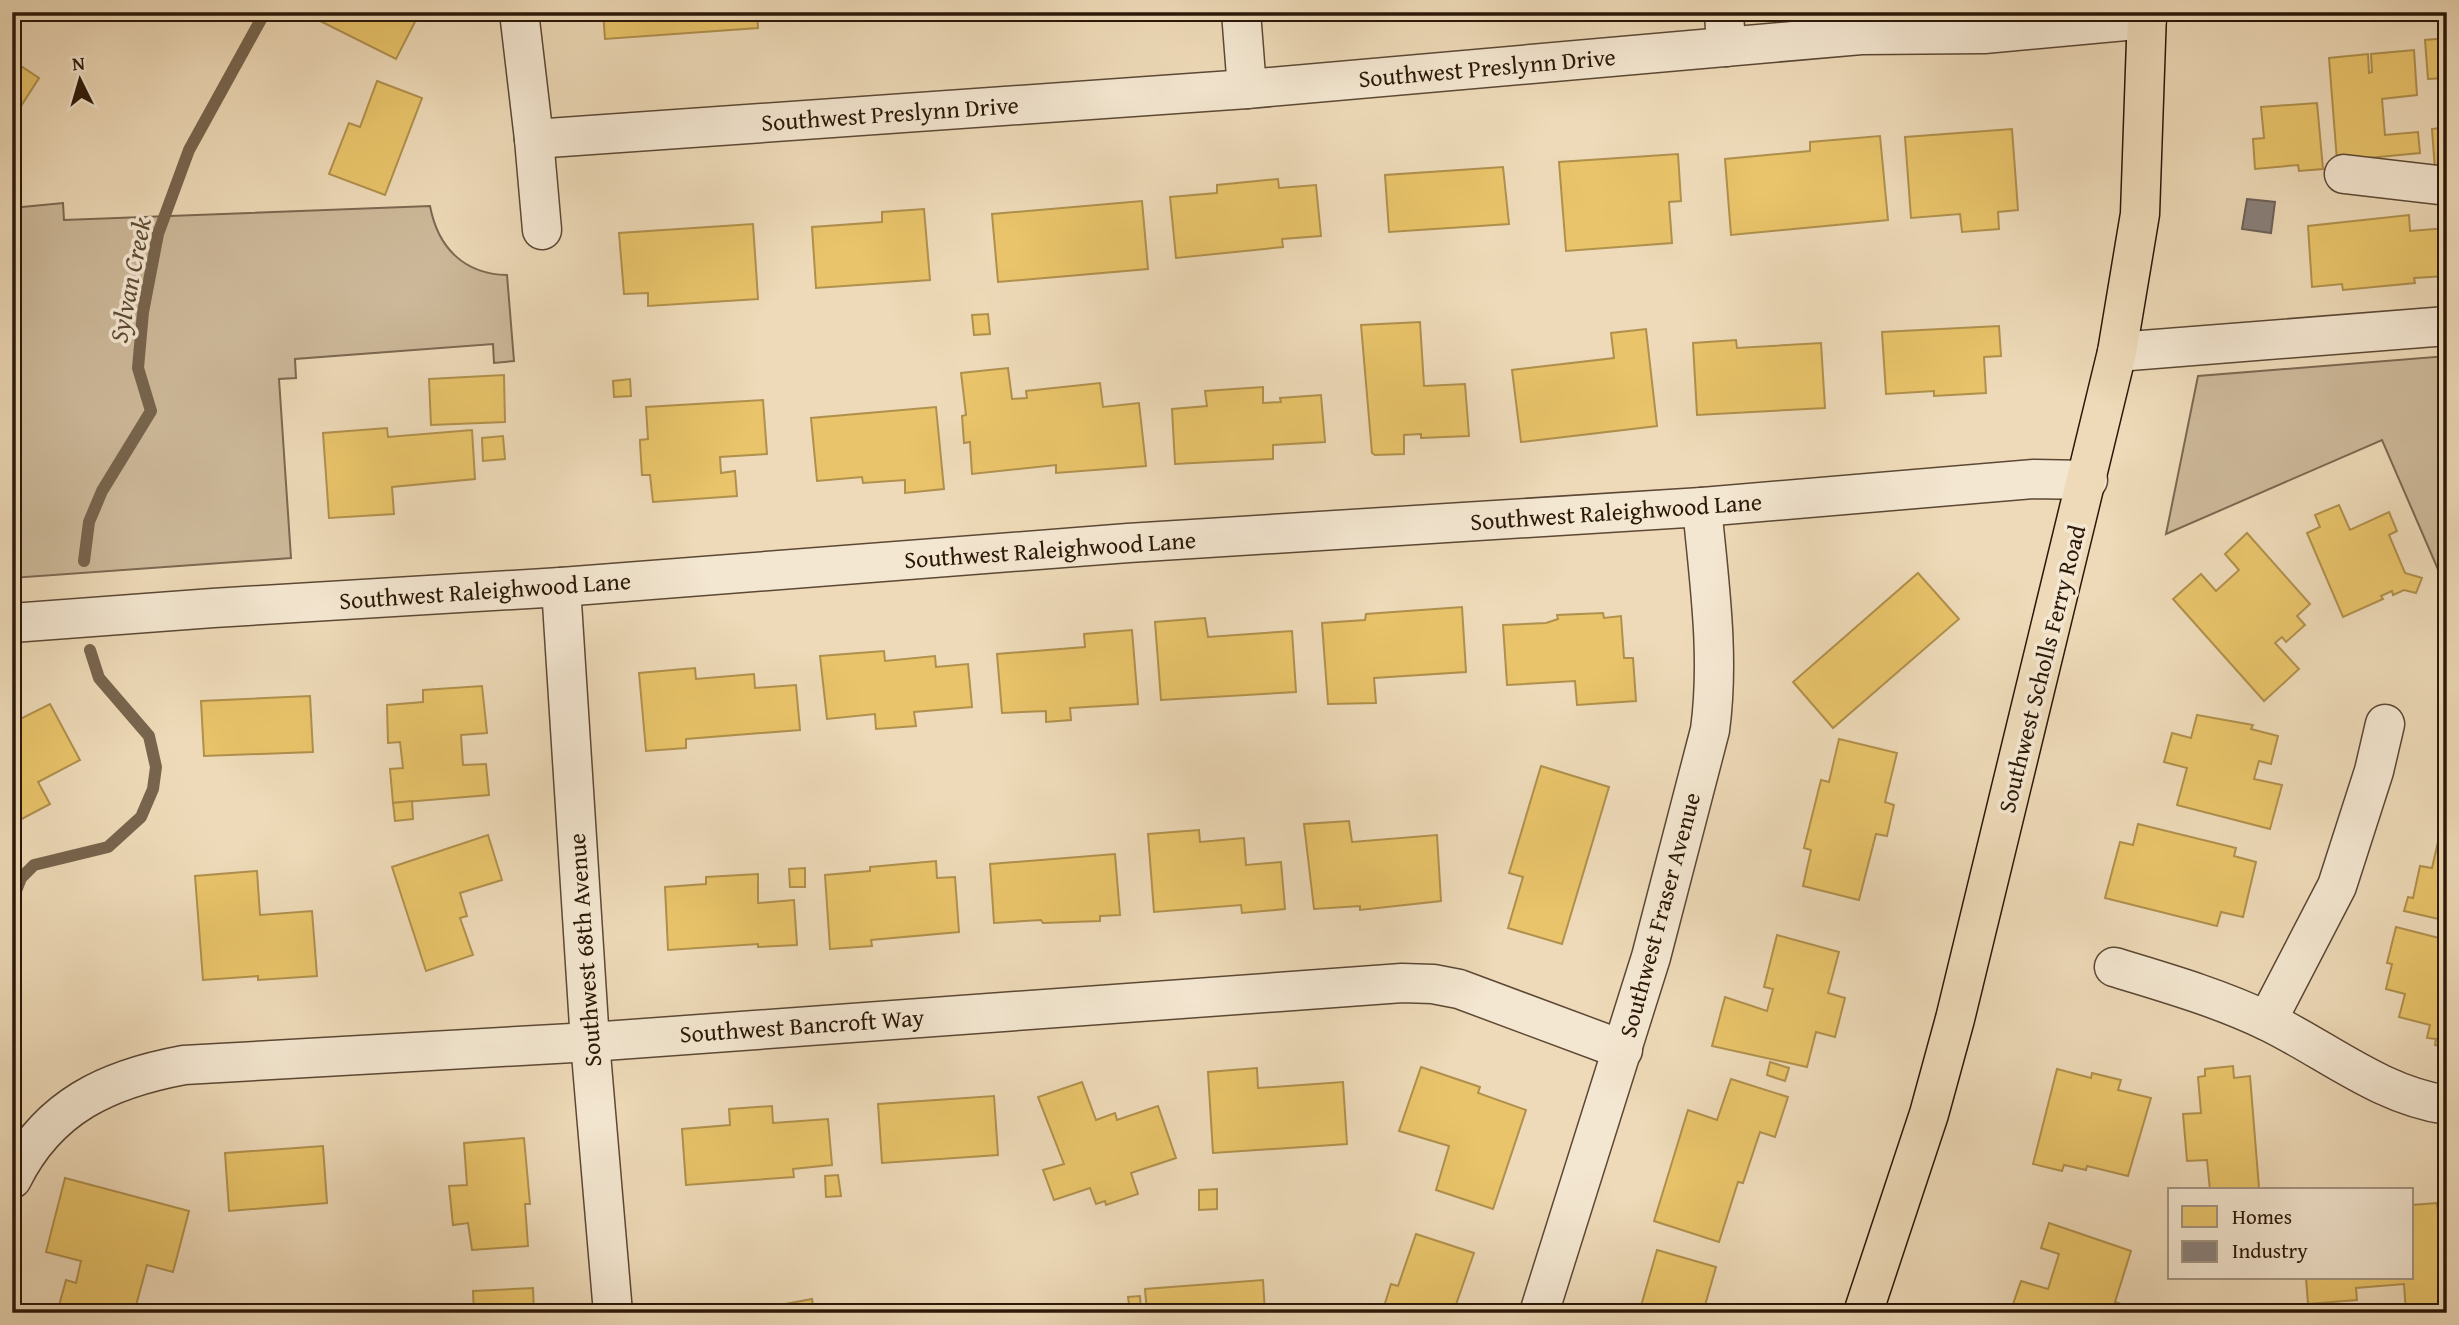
<svg xmlns="http://www.w3.org/2000/svg" width="2459" height="1325" font-family="'Gentium Book Plus',serif">
<style>
.green{fill:#cdb99a;stroke:#7c6851;stroke-width:2}
.homes{fill:#e9c46a;stroke:#b0904d;stroke-width:2}
.industry{fill:#8a817c;stroke:#6e6259;stroke-width:2}
.lines{fill:none;stroke-linecap:round;stroke-linejoin:round}
.stream{stroke:#78654e;stroke-width:12}
.minor-casing{stroke:#5c4834;stroke-width:41}
.major-casing{stroke:#2b1808;stroke-width:41}
.minor{stroke:#f4e7d1;stroke-width:38}
.major{stroke:#eedab8;stroke-width:38}
.labels{text-anchor:middle;stroke-width:7;stroke-linejoin:round;paint-order:stroke}
.street-label{font-size:24px;fill:#2b1808;stroke:#f4e7d1}
.water-label{font-size:26px;font-style:italic;fill:#5f4b36;stroke:#f4e7d1}
</style>
<rect width="100%" height="100%" fill="#eedab8"/>
<filter id="stains"><feTurbulence type="fractalNoise" baseFrequency=".00286" numOctaves="4"/><feColorMatrix values="0 0 0 0 .2 0 0 0 0 .09 0 0 0 0 .02 0 0 0 .5 -.17"/></filter>
<radialGradient id="worn" r=".72"><stop offset=".6" stop-color="#630" stop-opacity="0"/><stop offset="1" stop-color="#630" stop-opacity=".3"/></radialGradient>
<g class="green">
<path d="M63,203L64,220L430,206C438,248 464,274 507,275L514,361L494,363L493,344L295,359L296,378L279,379L291,558L12,578V208Z"/>
<path d="M2447,356V580L2443,581L2382,440L2166,534L2198,376Z"/>
</g>
<g class="homes">
<path d="M317,12H420L396,59L314,18Z"/>
<path d="M603,12H757L758,28L605,39Z"/>
<path d="M2447,38V78L2428,79L2425,40Z"/>
<path d="M2414,50L2417,95L2382,99L2385,135L2418,132L2420,153L2337,161L2329,58L2368,54L2369,73L2372,72L2371,54Z"/>
<path d="M12,60L39,78L12,120Z"/>
<path d="M377,81L422,98L385,195L329,174L349,123L360,127Z"/>
<path d="M2317,103L2323,169L2299,171L2298,165L2255,169L2253,139L2264,138L2261,107Z"/>
<path d="M2447,127V169L2435,170L2432,129Z"/>
<path d="M2012,129L2018,210L1998,212L1999,229L1962,232L1960,214L1911,218L1905,137Z"/>
<path d="M1880,136L1888,220L1731,235L1725,159L1810,151V142Z"/>
<path d="M1678,154L1681,201L1669,202L1672,243L1566,251L1559,162Z"/>
<path d="M1503,167L1509,224L1389,232L1385,175Z"/>
<path d="M1278,179L1279,188L1316,185L1321,236L1282,239L1283,247L1176,258L1170,197L1217,193V185Z"/>
<path d="M1142,201L1148,269L998,282L992,214Z"/>
<path d="M924,209L930,280L816,288L812,227L882,222V212Z"/>
<path d="M2409,215L2410,231L2447,228V276L2414,278L2415,283L2343,290L2342,284L2312,287L2308,226Z"/>
<path d="M753,224L758,299L648,306V293L624,294L619,233Z"/>
<path d="M988,314L990,334L974,335L972,315Z"/>
<path d="M1420,322L1424,386L1465,384L1469,436L1421,438V434L1404,435V454L1375,455L1372,453L1361,325Z"/>
<path d="M1999,326L2001,356L1984,357L1986,393L1934,396V391L1886,394L1882,332Z"/>
<path d="M1646,329L1657,426L1521,442L1512,370L1614,358L1611,333Z"/>
<path d="M1736,340L1737,348L1821,343L1825,408L1697,415L1693,343Z"/>
<path d="M1008,368L1012,399L1027,398L1026,391L1100,383L1103,407L1139,403L1146,466L1056,473V465L972,474L970,442L964,443L962,416L966,415L961,373Z"/>
<path d="M504,375L505,422L431,425L429,379Z"/>
<path d="M630,379L631,396L614,397L613,381Z"/>
<path d="M1263,387V403L1281,402L1280,398L1321,395L1325,442L1273,445V459L1175,464L1172,409L1207,406L1205,391Z"/>
<path d="M763,400L767,454L720,457L721,473L735,471L737,496L653,502L650,475H642L640,443V440L648,439L646,407Z"/>
<path d="M936,407L944,489L905,493V480L863,483L862,477L817,481L811,418Z"/>
<path d="M387,428L388,437L472,430L475,479L392,487L394,514L329,518L323,433Z"/>
<path d="M503,436L505,459L483,461L482,438Z"/>
<path d="M2339,505L2350,530L2389,512L2397,531L2389,535L2405,573L2422,578L2416,593L2404,590L2393,595L2392,591L2381,596L2383,599L2343,617L2307,533L2320,527L2315,515Z"/>
<path d="M2247,533L2310,604L2297,616L2305,625L2286,642L2282,637L2275,643L2299,669L2264,701L2173,599L2201,574L2216,591L2239,570L2225,554Z"/>
<path d="M1918,573L1959,619L1833,728L1793,682Z"/>
<path d="M1462,607L1466,672L1374,678L1376,703L1328,704L1322,623L1365,620L1366,614Z"/>
<path d="M1603,613L1604,618L1621,616L1624,658H1633L1636,701L1577,705L1575,681L1507,685L1503,625L1546,623L1558,619L1557,615Z"/>
<path d="M1205,618L1208,637L1292,631L1296,692L1161,700L1155,622Z"/>
<path d="M1132,630L1138,704L1070,708L1071,720L1046,722V711L1002,713L997,654L1085,647L1084,634Z"/>
<path d="M884,651L885,661L935,656L936,667L968,664L972,707L914,712L916,726L876,729L875,714L827,719L820,656Z"/>
<path d="M695,668L696,679L754,674L755,688L796,685L800,730L686,739V748L646,751L639,673Z"/>
<path d="M482,686L487,733L461,735L463,765L486,764L489,795L393,803L390,769L403,768L400,742L388,743L387,705L423,702V690Z"/>
<path d="M310,696L313,752L204,756L201,701Z"/>
<path d="M50,704L80,760L38,782L50,804L14,823L12,723Z"/>
<path d="M2197,715L2253,725L2251,729L2278,736L2271,764L2259,761L2254,779L2282,785L2270,829L2177,805L2187,768L2164,762L2172,733L2191,738Z"/>
<path d="M1839,739L1897,753L1885,802L1894,805L1887,836L1876,834L1859,900L1803,886L1811,850L1804,848L1821,780L1829,782Z"/>
<path d="M1541,766L1609,787L1562,944L1508,928L1523,877L1509,873Z"/>
<path d="M412,801L413,819L395,821L393,803Z"/>
<path d="M2443,820L2447,821V921L2404,911L2408,897L2413,898L2420,866L2432,868Z"/>
<path d="M1349,821L1352,842L1437,835L1441,901L1360,910V906L1314,909L1304,824Z"/>
<path d="M2138,824L2236,848L2234,856L2256,862L2243,917L2221,912L2217,926L2105,898L2120,842L2133,845Z"/>
<path d="M1199,830L1200,842L1244,838L1246,865L1281,862L1285,909L1242,913L1241,905L1154,912L1148,834Z"/>
<path d="M488,835L502,880L460,893L467,916L460,918L473,955L426,971L392,867Z"/>
<path d="M1115,854L1120,915L1100,916V921L1043,923L1041,920L994,923L990,864Z"/>
<path d="M936,861L937,878L955,877L959,932L871,940L872,946L830,949L825,875L870,871V867Z"/>
<path d="M805,868V887H790L789,869Z"/>
<path d="M257,871L260,915L312,911L317,976L258,980V976L203,980L195,876Z"/>
<path d="M758,874V903L794,900L797,945L758,947V944L668,950L665,887L706,884V877Z"/>
<path d="M2396,927L2447,940V1048L2435,1045L2436,1039L2427,1038L2430,1025L2399,1017L2405,994L2386,989L2392,964L2387,963Z"/>
<path d="M1777,935L1839,952L1828,993L1845,998L1835,1037L1816,1032L1807,1067L1712,1046L1725,997L1767,1011L1773,989L1764,987Z"/>
<path d="M1770,1062L1789,1068L1785,1081L1767,1075Z"/>
<path d="M2233,1066L2234,1078L2250,1076L2259,1188L2210,1190L2207,1160L2187,1161L2183,1114L2201,1113L2198,1077L2205,1076V1069Z"/>
<path d="M1421,1067L1480,1087L1478,1093L1526,1110L1493,1209L1436,1190L1449,1146L1399,1131Z"/>
<path d="M1257,1068L1258,1088L1343,1082L1347,1144L1213,1153L1208,1072Z"/>
<path d="M2057,1069L2091,1078L2092,1073L2121,1080L2118,1090L2151,1098L2128,1176L2087,1166L2086,1170L2064,1165L2062,1171L2033,1164Z"/>
<path d="M1731,1079L1788,1097L1775,1137L1760,1132L1743,1183L1738,1182L1719,1242L1654,1221L1688,1110L1717,1120Z"/>
<path d="M1082,1082L1096,1120L1115,1113L1117,1120L1158,1106L1176,1158L1131,1173L1138,1194L1106,1205L1105,1201L1096,1204L1090,1188L1054,1200L1043,1170L1064,1164L1038,1097Z"/>
<path d="M994,1096L998,1155L882,1163L878,1104Z"/>
<path d="M772,1106L773,1123L828,1119L832,1165L793,1169L794,1177L686,1185L682,1129L730,1125L729,1109Z"/>
<path d="M524,1138L530,1204H525L528,1246L472,1250L468,1223L453,1225L449,1186L467,1185L464,1143Z"/>
<path d="M323,1146L327,1203L229,1211L225,1153Z"/>
<path d="M838,1175L841,1196L826,1197L825,1176Z"/>
<path d="M65,1178L189,1211L173,1272L147,1265L135,1309L127,1307L125,1313H57L66,1280L76,1283L81,1261L46,1252Z"/>
<path d="M1217,1189V1209L1199,1210V1190Z"/>
<path d="M2437,1203L2439,1218L2447,1217V1266H2443L2447,1313H2406L2404,1284L2356,1288L2357,1300L2308,1304L2306,1278H2412V1205Z"/>
<path d="M2049,1223L2131,1251L2115,1302L2147,1313L2011,1310L2021,1281L2048,1289L2059,1254L2041,1248Z"/>
<path d="M1416,1234L1474,1253L1453,1313H1382L1391,1284L1398,1286Z"/>
<path d="M1657,1250L1716,1267L1704,1309L1707,1313H1639Z"/>
<path d="M1263,1280L1265,1313H1147L1145,1289Z"/>
<path d="M533,1288L534,1313H474L473,1291Z"/>
<path d="M1140,1296L1141,1311L1130,1312L1128,1297Z"/>
<path d="M812,1299L814,1313H737Z"/>
<path d="M1116,1305V1313H1056V1309Z"/>
</g>
<path class="industry" d="M2247,199L2275,202L2271,233L2242,229Z"/>
<g class="lines">
<g class="stream">
<path d="M84,561L89,522L102,491L151,411L138,368L143,312L158,234L189,150L265,12"/>
<path d="M12,901L21,878L34,865L108,847L141,817L153,789L156,767L149,736L99,678L90,650"/>
</g>
<defs>
<g id="minor">
<path d="M519,12L534,139L1247,89L1861,35L1984,34L2147,19"/>
<path d="M1241,12L1247,89"/>
<path d="M1724,12L1726,47"/>
<path d="M534,139L542,230"/>
<path d="M2344,174L2447,186"/>
<path d="M2117,352L2447,326"/>
<path d="M561,587L590,1042L613,1313"/>
<path d="M12,623L213,608L561,587L1128,543L1702,507L2034,479L2088,480"/>
<path d="M2114,967C2167,983 2219,998 2269,1022C2328,1051 2380,1095 2447,1105"/>
<path d="M2267,1021L2337,886L2374,771L2385,724"/>
<path d="M12,1179C48,1106 108,1079 184,1065L590,1042L1402,983L1433,984L1459,989L1623,1050"/>
<path d="M1539,1313L1651,957L1710,730C1720,656 1709,581 1702,507"/>
</g>
<path id="major" d="M1863,1313L1929,1114L1955,1019L2117,352L2140,214L2147,12"/>
</defs>
<use href="#minor" class="minor-casing"/>
<use href="#major" class="major-casing"/>
<use href="#minor" class="minor"/>
<use href="#major" class="major"/>
</g>
<g class="labels">
<g class="street-label">
<text transform="translate(1487 68) rotate(-5)" y="8">Southwest Preslynn Drive</text>
<text transform="translate(890 114) rotate(-4)" y="8">Southwest Preslynn Drive</text>
<text transform="translate(1616 512) rotate(-4)" y="8">Southwest Raleighwood Lane</text>
<text transform="translate(1050 550) rotate(-4)" y="8">Southwest Raleighwood Lane</text>
<text transform="translate(485 591) rotate(-4)" y="8">Southwest Raleighwood Lane</text>
<text transform="translate(2042 669) rotate(-76)" y="8">Southwest Scholls Ferry Road</text>
<text transform="translate(1660 915) rotate(-75)" y="8">Southwest Fraser Avenue</text>
<text transform="translate(585 950) rotate(-94)" y="8">Southwest 68th Avenue</text>
<text transform="translate(802 1026) rotate(-4)" y="8">Southwest Bancroft Way</text>
</g>
<g class="water-label">
<text transform="translate(130 280) rotate(-79)" y="9">Sylvan Creek</text>
</g>
</g>
<rect width="2459" height="1325" fill="none" stroke="#eedab8" stroke-width="42"/>
<rect x="14" y="14" width="2431" height="1297" fill="none" stroke="#2b1808" stroke-width="3.5"/>
<rect x="21" y="21" width="2417" height="1283" fill="none" stroke="#2b1808" stroke-width="2"/>
<rect x="2168" y="1188" width="245" height="91" fill="#f4e7d1" stroke="#a49481" stroke-width="2"/>
<rect x="2182" y="1206" width="35" height="21" fill="#e9c46a" stroke="#a49481" stroke-width="2"/>
<text x="2232" y="1224" font-size="21" fill="#2b1808">Homes</text>
<rect x="2182" y="1241" width="35" height="21" fill="#8a817c" stroke="#a49481" stroke-width="2"/>
<text x="2232" y="1258" font-size="21" fill="#2b1808">Industry</text>
<g transform="translate(80 80) rotate(355)" stroke="#f4e7d1" stroke-width="5" paint-order="stroke">
<path d="M0-5L12 26L0 18L-12 26Z" fill="#2b1808"/>
<text y="-10" font-size="19" font-weight="bold" text-anchor="middle" fill="#2b1808">N</text>
</g>
<rect width="100%" height="100%" filter="url(#stains)"/>
<rect width="100%" height="100%" fill="url(#worn)"/>
</svg>
